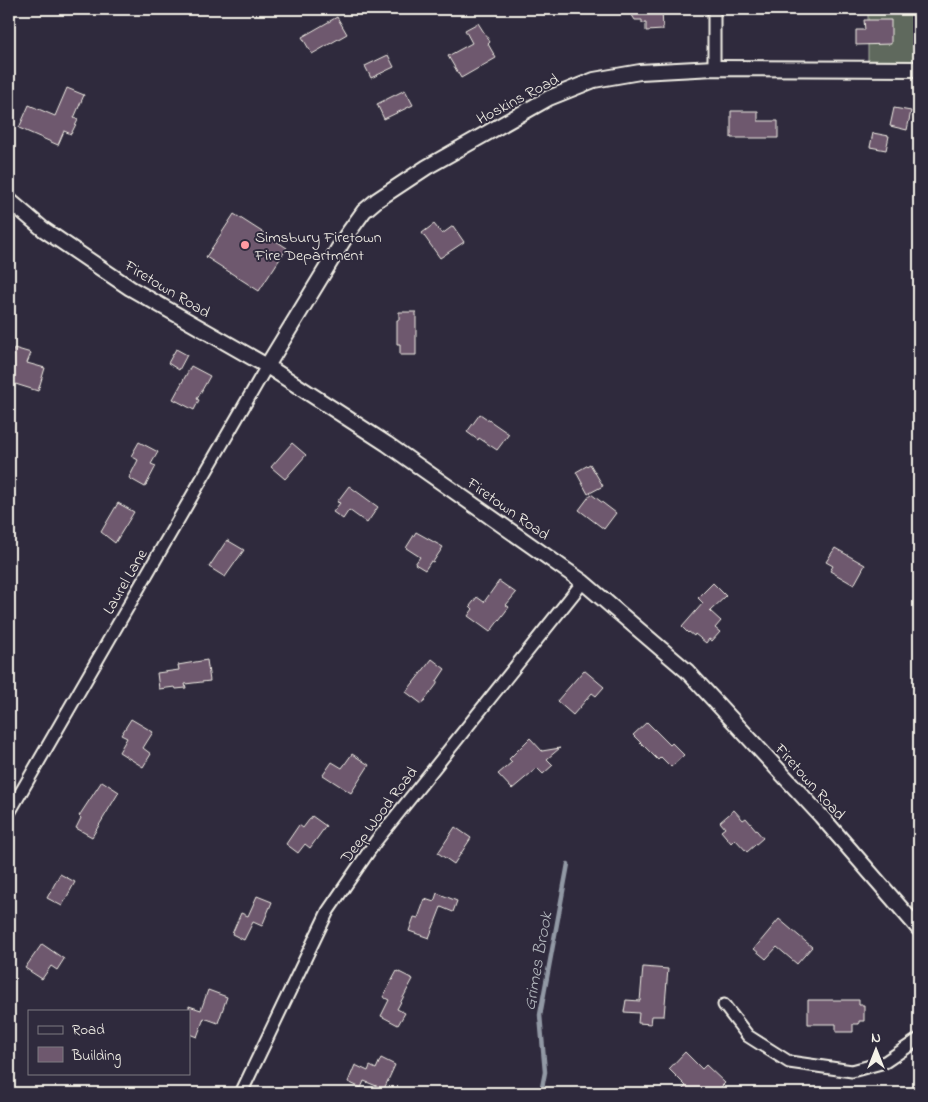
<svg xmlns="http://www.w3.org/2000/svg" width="928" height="1102" font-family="'Indie Flower',sans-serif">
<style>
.green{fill:#5e695d;stroke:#a9ada2}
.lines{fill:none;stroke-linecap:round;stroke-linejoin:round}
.stream{stroke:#9299a5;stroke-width:4.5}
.building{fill:#6e586e;stroke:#f4f1e8}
.minor-casing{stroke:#f4f1e8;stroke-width:15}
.tertiary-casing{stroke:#f4f1e8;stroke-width:18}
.minor{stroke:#2f2a3d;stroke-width:11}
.tertiary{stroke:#2f2a3d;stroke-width:14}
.poi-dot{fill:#ff9aa2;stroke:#2f2a3d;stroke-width:2}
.labels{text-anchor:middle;stroke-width:4;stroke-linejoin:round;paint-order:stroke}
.street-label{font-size:16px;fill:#f4f1e8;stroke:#2f2a3d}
.poi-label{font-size:16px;fill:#f4f1e8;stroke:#2f2a3d;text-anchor:start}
.water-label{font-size:18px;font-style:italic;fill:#b2b6bc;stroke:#2f2a3d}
</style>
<rect width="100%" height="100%" fill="#2f2a3d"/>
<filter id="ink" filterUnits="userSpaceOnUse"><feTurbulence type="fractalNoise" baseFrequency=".02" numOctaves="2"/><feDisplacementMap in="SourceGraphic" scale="10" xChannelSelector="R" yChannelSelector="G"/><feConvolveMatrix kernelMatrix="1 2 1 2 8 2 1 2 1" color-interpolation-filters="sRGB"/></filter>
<g filter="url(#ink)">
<path class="green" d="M868,9H919V63L868,62Z"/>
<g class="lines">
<path class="stream" d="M541,1093L545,1072L540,1015L568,864"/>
</g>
<g class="building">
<path d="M628,9H662L663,30L646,31V23H642V20H635Z"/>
<path d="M337,17L347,34L312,54L302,37Z"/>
<path d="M864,20H891V44L856,45V30H865Z"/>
<path d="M478,23L490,42L488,44L496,58L461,78L448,56L472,43L465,30Z"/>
<path d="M388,55L394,67L371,78L365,66Z"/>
<path d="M67,88L84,95L74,118L78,120L71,134L64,131L58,145L19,128L29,105L55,116Z"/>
<path d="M405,90L413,105L384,119L377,104Z"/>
<path d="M894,108L911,111L907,130L890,126Z"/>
<path d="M731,111H758V121H778V138H731Z"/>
<path d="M873,133L889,136L886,150L870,147Z"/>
<path d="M234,214L287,248L259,291L206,257Z"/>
<path d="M434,224L442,234L453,226L464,242L440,258L422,233Z"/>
<path d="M399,312H416V355H400V344H397V320H399Z"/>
<path d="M14,348L31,353L27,363L45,368L38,391L9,382V366Z"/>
<path d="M176,349L187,355L179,370L168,363Z"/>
<path d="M191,366L210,376L197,399L199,400L194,410L173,399Z"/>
<path d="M480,414L509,434L497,450L479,438L478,440L467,432Z"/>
<path d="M139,442L158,452L151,464L156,466L145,487L129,478L138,460L131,456Z"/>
<path d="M292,443L306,455L285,479L271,467Z"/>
<path d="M590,464L603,486L588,494L576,472Z"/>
<path d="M349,486L378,507L367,523L349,510L343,519L333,512L340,503L337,502Z"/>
<path d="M591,494L616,513L604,529L579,510Z"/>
<path d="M118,503L134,512L115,543L101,532Z"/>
<path d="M416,532L443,547L433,562L431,561L425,570L415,564L420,557L406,548Z"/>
<path d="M227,540L244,550L225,577L209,567Z"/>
<path d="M835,548L865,565L854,585L830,571L833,566L826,562Z"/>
<path d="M499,581L516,593L506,605L509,607L490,632L468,616L473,609L470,606L477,597L484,602Z"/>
<path d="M713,583L726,596L710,611L721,621L715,628L720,632L712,641L709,639L706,643L695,634L694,636L689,632L688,633L682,627L703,603L698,598Z"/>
<path d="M432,659L445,669L437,681V684L422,704L406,692Z"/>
<path d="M207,660L210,681L185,684L186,688L176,689L175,687L159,689L157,673L179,670L178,665Z"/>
<path d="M584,670L604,687L596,696L592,693L573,715L557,701Z"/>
<path d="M131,719L153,732L143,748L151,754L143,767L119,752L127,738L121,735Z"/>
<path d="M647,722L670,745L672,743L684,755L671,767L661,757L658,760L633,735Z"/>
<path d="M530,738L542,751L560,748L547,759L553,765L543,774L537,768L512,789L498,774L512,762L509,759Z"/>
<path d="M352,754L369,765L351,793L323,775L332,762L342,768Z"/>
<path d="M102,781L119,792L92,837L76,828L81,818L79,816Z"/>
<path d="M734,810L743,820L746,818L763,838L747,852L735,839L731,843L721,831L725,828L720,822Z"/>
<path d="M312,816L326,826L310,848L305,844L298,853L286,844L299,825L303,828Z"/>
<path d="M455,827L471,838L454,864L438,853Z"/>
<path d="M60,874L75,882L62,906L47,898Z"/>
<path d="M437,893L457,901L453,912L441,907L429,938L409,931L414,917L418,918L425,899L434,902Z"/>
<path d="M257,896L272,902L262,926L253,922L244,940L232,934L241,913L248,916Z"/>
<path d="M779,919L812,947L797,964L777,947L766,959L754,949Z"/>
<path d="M42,944L64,959L57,970L51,966L42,979L25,968Z"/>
<path d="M643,967L668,969L664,1016H652L651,1024L638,1023L639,1013L624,1012L626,1000L640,1001Z"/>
<path d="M397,971L413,979L397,1009L405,1013L398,1025L381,1016L389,1000L383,997Z"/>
<path d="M208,990L227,997L218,1023L204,1018L197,1037L189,1034V1006L201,1010Z"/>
<path d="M808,1000H859V1005H864V1021H859V1024H853V1032H836V1024H808Z"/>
<path d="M685,1052L702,1069L706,1065L725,1083L715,1093H679L686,1086L669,1069Z"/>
<path d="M381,1058L395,1065L384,1089L364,1081L361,1088L348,1082L355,1065L368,1071L370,1066L376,1069Z"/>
</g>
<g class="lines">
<defs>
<g id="minor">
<path d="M714,68V9"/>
<path d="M9,813L267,366"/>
<path d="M724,1005L748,1036L789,1062L852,1071L885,1062L919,1039"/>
<path d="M241,1093L328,911L376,841L583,582"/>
</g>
<g id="tertiary">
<path d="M9,200L43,229L130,288L267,366L387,444L583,582L687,671L821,816L919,929"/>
<path d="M267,366L346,236L364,211L377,200L427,167L549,98L594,80L640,72L714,68L919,69"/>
</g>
</defs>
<use href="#minor" class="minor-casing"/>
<use href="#tertiary" class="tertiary-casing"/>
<use href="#minor" class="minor"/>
<use href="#tertiary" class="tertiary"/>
</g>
</g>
<circle class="poi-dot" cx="245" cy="245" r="5"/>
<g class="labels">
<g class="street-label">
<text transform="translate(517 98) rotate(-28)" y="6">Hoskins Road</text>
<text transform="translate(168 288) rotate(31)" y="6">Firetown Road</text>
<text transform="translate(509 508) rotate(35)" y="6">Firetown Road</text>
<text transform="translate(124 581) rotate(-60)" y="6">Laurel Lane</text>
<text transform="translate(811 781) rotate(48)" y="6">Firetown Road</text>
<text transform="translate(378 814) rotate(-53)" y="6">Deep Wood Road</text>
</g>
<g class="poi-label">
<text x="255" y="242">Simsbury Firetown<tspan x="255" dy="18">Fire Department</tspan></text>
</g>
<g class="water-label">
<text transform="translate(537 961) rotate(-80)" y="6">Grimes Brook</text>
</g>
</g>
<rect width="928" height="1102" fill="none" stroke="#2f2a3d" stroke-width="30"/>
<rect x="15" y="15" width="898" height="1072" fill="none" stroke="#f4f1e8" stroke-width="2" filter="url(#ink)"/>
<rect x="28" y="1010" width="162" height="65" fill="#2f2a3d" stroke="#7e7a81"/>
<rect x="38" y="1026" width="25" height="8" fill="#2f2a3d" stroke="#7e7a81"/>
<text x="72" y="1034" font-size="15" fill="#f4f1e8">Road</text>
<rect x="38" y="1047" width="25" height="15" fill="#6e586e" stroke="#7e7a81"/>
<text x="72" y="1060" font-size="15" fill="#f4f1e8">Building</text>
<g transform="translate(876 1050)" stroke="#2f2a3d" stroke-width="4" paint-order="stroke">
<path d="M0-4L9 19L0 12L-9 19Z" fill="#f4f1e8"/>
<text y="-8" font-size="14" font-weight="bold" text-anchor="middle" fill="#f4f1e8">N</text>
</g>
</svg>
